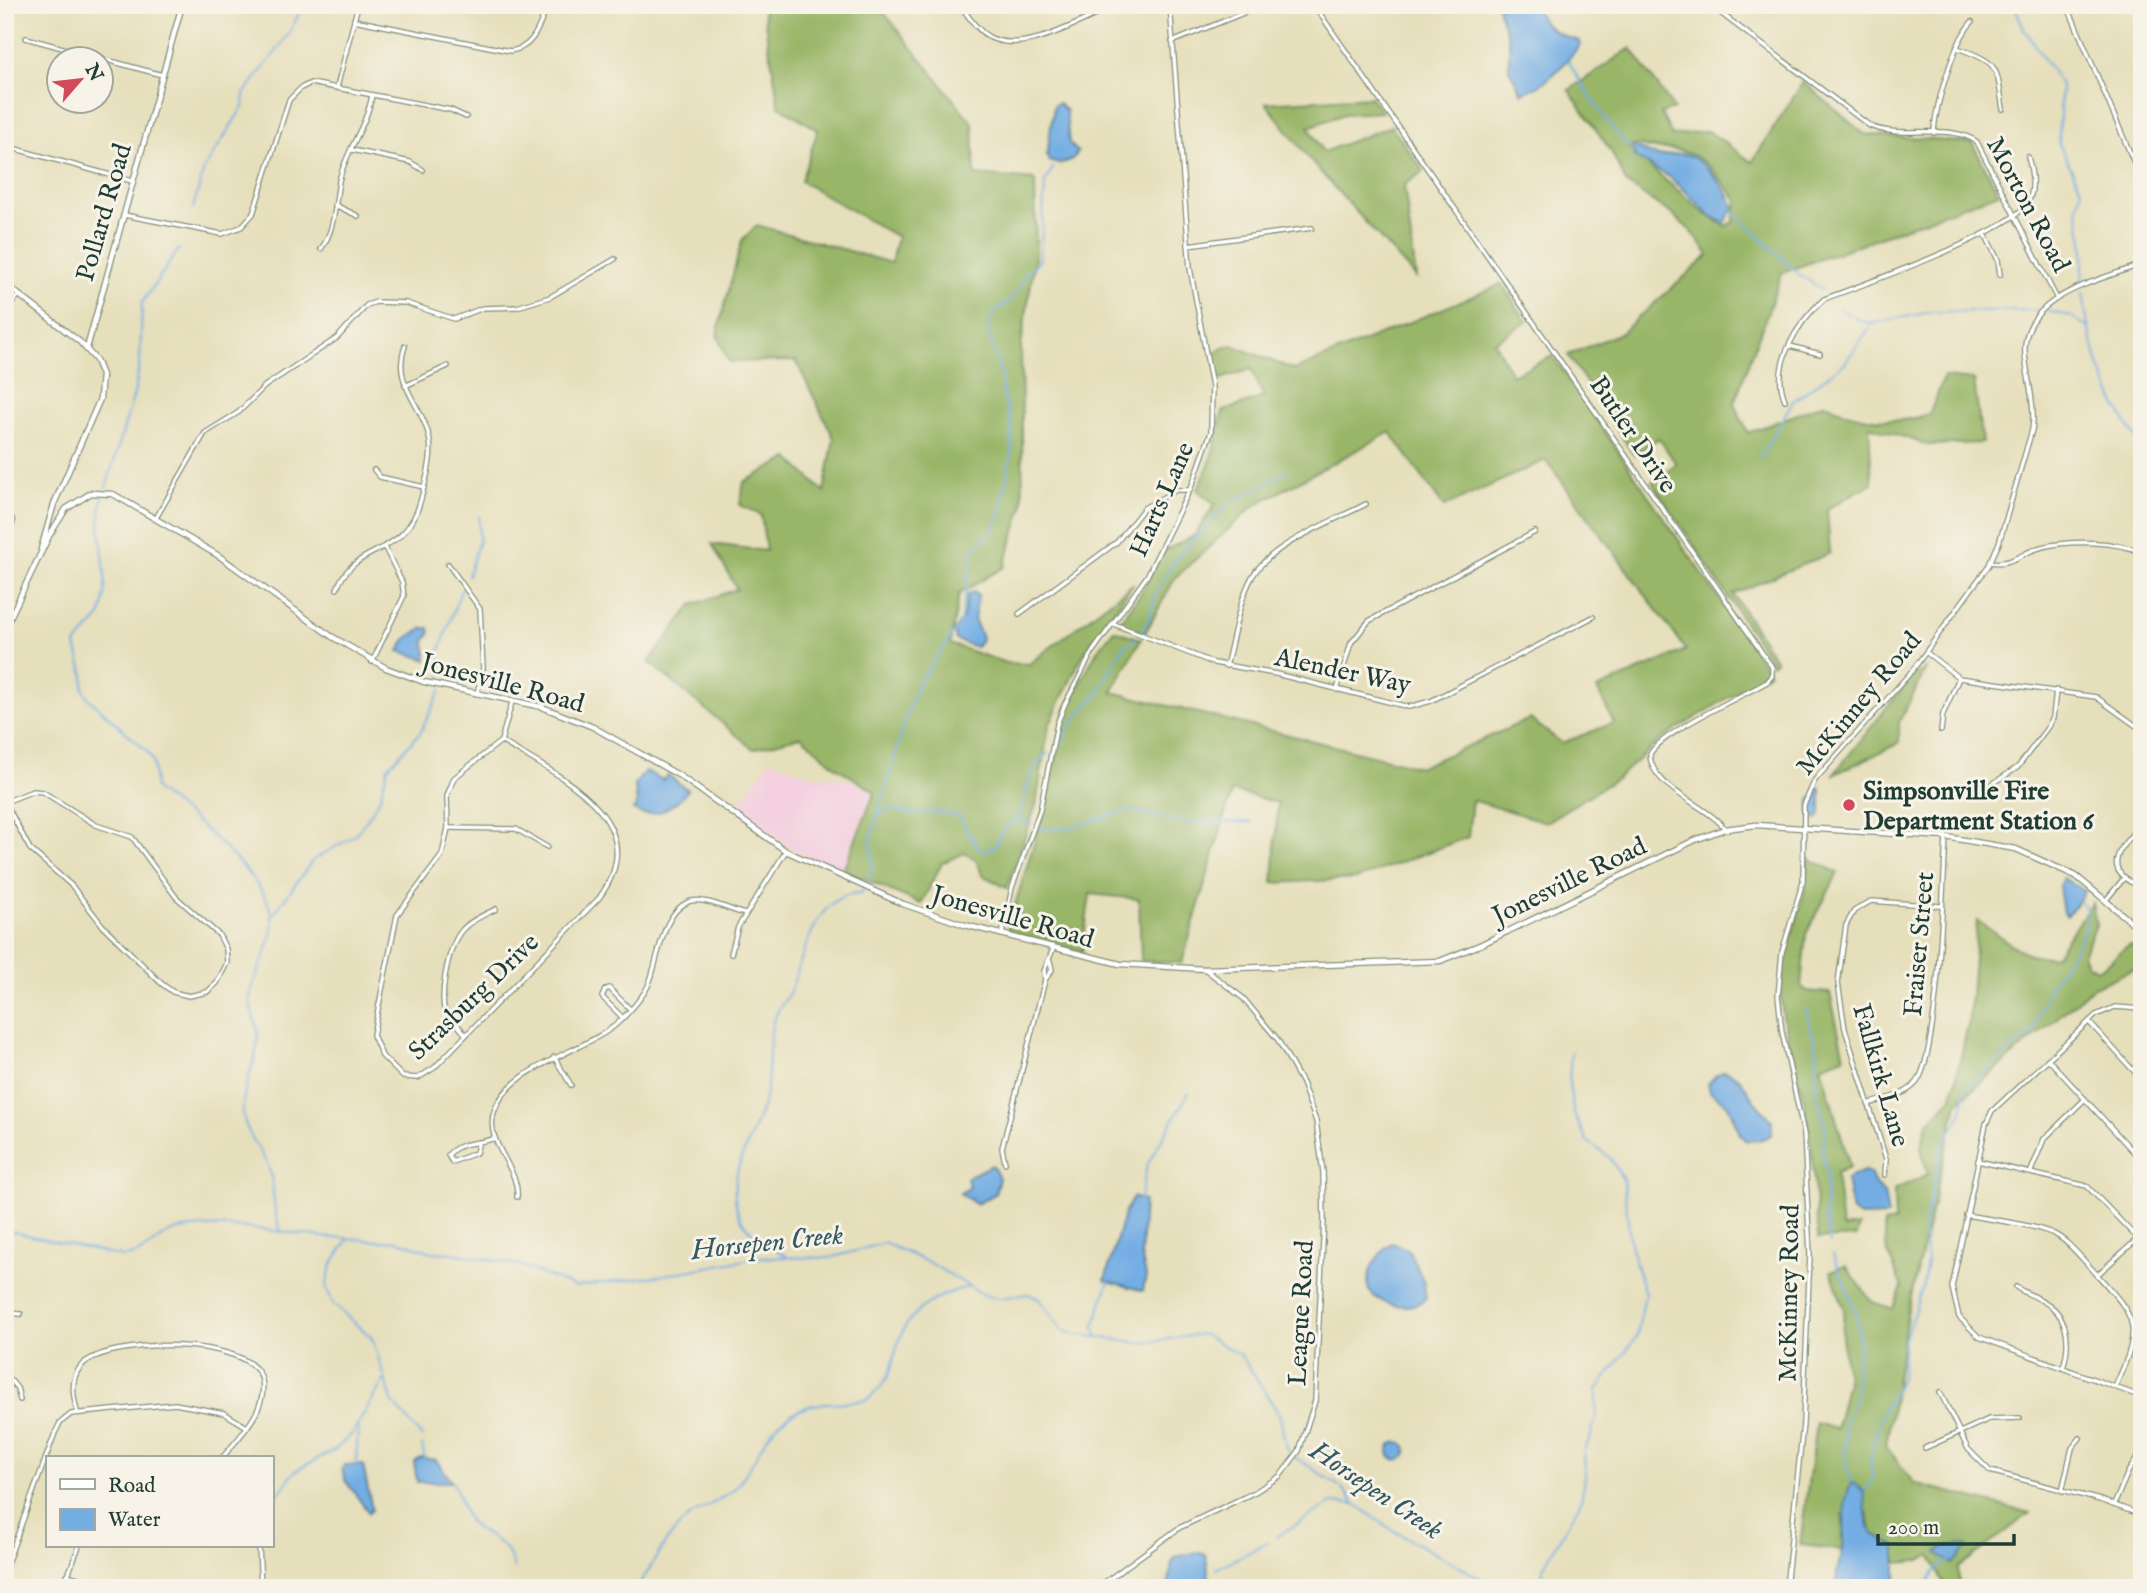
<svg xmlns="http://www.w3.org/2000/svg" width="2147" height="1593" font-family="'IM FELL English',serif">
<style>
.built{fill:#f3cfdf}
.forest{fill:#99b667;stroke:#5c7a4e;stroke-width:2;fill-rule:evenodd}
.water{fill:#73ade4;stroke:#49758c;stroke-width:2}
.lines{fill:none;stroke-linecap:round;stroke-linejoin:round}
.stream{stroke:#73ade4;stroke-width:2}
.minor-casing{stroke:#828e78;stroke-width:6}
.tertiary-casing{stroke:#828e78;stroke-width:7}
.minor{stroke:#fff;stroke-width:3.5}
.tertiary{stroke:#fff;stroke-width:4.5}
.poi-dot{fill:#d1495b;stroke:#f7f3e8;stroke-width:2.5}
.labels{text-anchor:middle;stroke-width:6;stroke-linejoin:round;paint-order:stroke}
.street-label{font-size:26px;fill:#1f3d34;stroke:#f7f3e8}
.poi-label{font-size:26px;font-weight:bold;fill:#1f3d34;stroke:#f7f3e8;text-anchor:start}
.water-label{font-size:28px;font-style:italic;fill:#345960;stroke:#f7f3e8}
</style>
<rect width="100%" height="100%" fill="#f7f3e8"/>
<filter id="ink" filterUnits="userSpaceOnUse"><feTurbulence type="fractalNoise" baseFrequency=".0143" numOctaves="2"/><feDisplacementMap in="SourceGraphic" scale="14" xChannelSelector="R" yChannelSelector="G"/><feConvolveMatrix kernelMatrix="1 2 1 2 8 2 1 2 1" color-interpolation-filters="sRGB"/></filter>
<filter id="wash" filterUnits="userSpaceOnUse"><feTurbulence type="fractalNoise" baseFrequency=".00686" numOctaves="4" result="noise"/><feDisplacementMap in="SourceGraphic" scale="28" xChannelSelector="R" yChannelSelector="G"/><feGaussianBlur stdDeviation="1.57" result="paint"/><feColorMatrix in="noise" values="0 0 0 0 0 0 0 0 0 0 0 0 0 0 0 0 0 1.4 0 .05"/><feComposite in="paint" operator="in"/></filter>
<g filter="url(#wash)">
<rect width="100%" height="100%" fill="#e6dfbb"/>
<path class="built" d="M770,760L811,775L848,779L873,792L841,870L796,851L735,810Z"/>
<g class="forest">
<path d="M762,5H878L973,124L975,175L1035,180L1036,252L1021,346L1023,506L1004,567L959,594L950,644L1006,663L1029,664L1134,583L1081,658L1049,725L1036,805L1007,888L982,875L977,861L964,853L942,863L921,904L843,870L875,792L836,767L801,736L753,749L649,662L692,605L737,589L712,544L766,551L761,515L740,505L744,482L789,458L824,492L834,438L796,361L729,362L717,335L742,240L757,225L891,263L897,237L801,181L818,130L779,106Z"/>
<path d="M1631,48L1674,109L1661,113L1672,136L1708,131L1752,162L1803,82L1864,134L1972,143L1999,193L1782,273L1734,404L1748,433L1825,403C1851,419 1902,427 1930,413L1944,377L1974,380L1982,443L1929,445L1869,426L1872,483L1827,509L1830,553L1733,594L1776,661L1772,664L1652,482L1676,464L1659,438L1634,455L1568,355L1621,333L1709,255L1692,232L1673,215L1627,184L1612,153L1569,90ZM1638,145C1653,151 1665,147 1681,151C1707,156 1721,181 1737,200L1734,222L1726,226C1705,216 1693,203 1676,189C1659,175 1644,163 1629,147Z"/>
<path d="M1371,97L1382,112L1344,114L1309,127L1323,152L1391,126L1424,171L1404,185L1416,278L1315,166L1266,103Z"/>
<path d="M1502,284L1527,322L1494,342L1512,375L1553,356L1769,672L1663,738L1616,779L1546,822L1472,800L1468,837L1357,879L1273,883L1278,803L1232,791L1182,963L1141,961L1139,899L1090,894L1082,952L1007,931L1049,794L1065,711L1097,651L1114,630L1141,639L1112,692L1420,767L1530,719L1562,743L1614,723L1597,689L1686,650L1546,460L1444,507L1390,432L1255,505L1175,578L1145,633L1119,623L1139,596L1164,551L1194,536L1215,504L1197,490L1210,463L1223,411L1264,397L1251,369L1218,380L1214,352L1232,345L1295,370Z"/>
<path d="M1926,669L1899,722V743L1833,775L1911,677Z"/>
<path d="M1808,858L1838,873L1806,934L1801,986L1807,991L1830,993L1844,1057L1821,1066L1850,1167L1836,1173L1842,1228L1859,1226L1856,1237L1818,1239C1815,1198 1814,1153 1806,1112C1800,1074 1783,1037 1781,998C1780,949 1808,907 1808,858Z"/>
<path d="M2092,903L2096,925L2083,955L2087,964L2098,969C2112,964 2117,951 2130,945L2142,950V961L2134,969L2092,988L1957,1103L1908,1310L1886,1446L1914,1483L2030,1513L1958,1568L1959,1588H1945L1931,1555L1918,1561L1898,1563L1893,1544C1873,1542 1871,1530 1867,1512L1843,1515V1550L1800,1545L1816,1423L1836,1429L1847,1381L1842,1336L1844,1309L1831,1271L1846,1266L1872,1302L1893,1309L1902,1287L1886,1248L1884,1224L1895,1222L1894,1190L1928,1174L1921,1148L1927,1124L1952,1097L1969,1020L1977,921C2004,936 2021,961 2055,956Z"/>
</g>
<g class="water">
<path d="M1497,5H1535C1541,28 1558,34 1579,41L1580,45C1564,65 1547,85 1522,93L1509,69V41Z"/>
<path d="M1059,103L1066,111L1069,143L1078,152C1072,163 1060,166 1049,161L1047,155L1054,105Z"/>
<path d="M1633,147C1642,149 1649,155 1659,156C1670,156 1680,151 1692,157C1709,165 1727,190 1734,207L1725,223L1711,216L1671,178L1635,157Z"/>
<path d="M974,592L978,596L974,619L982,638L976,647L956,640L954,631L963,618L968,594Z"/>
<path d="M423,628H429L430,633L425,641L427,660L399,651L407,638Z"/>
<path d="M645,771L663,780L668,775L688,790C676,805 653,822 633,810L637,805L635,785Z"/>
<path d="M1819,788L1821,789V815L1817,819L1810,812V801Z"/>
<path d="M2063,878L2085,891L2067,916L2063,913L2059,886Z"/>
<path d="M1724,1071C1742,1076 1743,1083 1752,1098C1757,1106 1766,1113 1772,1121L1771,1135L1760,1140L1747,1141L1740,1134L1728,1105L1710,1092L1708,1084L1715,1076Z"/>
<path d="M992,1165L999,1178L995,1194L976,1204L960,1193L969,1188L967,1177Z"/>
<path d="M1864,1171L1870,1173L1875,1185L1884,1193L1888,1216L1860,1217L1852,1212L1846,1179Z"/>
<path d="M1133,1197L1144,1201L1141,1255L1146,1276L1143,1291L1105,1280L1124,1214Z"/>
<path d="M1392,1243L1408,1249L1423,1280L1426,1298C1411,1312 1379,1306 1368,1289C1366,1271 1378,1253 1392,1243Z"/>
<circle cx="1398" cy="1451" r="9"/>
<path d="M420,1458L436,1460L452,1482H417L414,1462Z"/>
<path d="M345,1465H363L372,1510L369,1513L345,1480L342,1469Z"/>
<path d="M1852,1482L1864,1492C1868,1527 1864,1532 1896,1546V1585L1892,1588H1838C1834,1571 1840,1564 1843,1549C1847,1525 1840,1505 1852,1482Z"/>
<path d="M1961,1544L1967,1546L1953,1564L1937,1553L1944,1546Z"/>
<path d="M1199,1552L1206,1556L1209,1576L1205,1583L1168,1588L1172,1563L1176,1557Z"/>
</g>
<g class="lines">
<g class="stream">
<path d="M2014,5L2024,29L2061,85L2059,144L2082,190L2077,207L2084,247L2082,283"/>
<path d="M1569,61C1577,79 1619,142 1634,150"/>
<path d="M193,208L204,169L244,105V94L289,34L303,5"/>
<path d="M1733,212L1800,275L1822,289"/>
<path d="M2083,292C2088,347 2109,402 2142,446"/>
<path d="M1840,309L1860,321L1873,323L1931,312L2038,310"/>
<path d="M2047,311L2070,316L2088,327"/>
<path d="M1760,457L1793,401L1845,363L1872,324"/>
<path d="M106,488L134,394L140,362L142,303L179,249"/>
<path d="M103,496C93,534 113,572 102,611C98,625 83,632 76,645L84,676L83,689L90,700L148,752L153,761L155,788L158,792C189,813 267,879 272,916C276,943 254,971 250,997C248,1011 260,1025 258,1039C256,1064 242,1086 243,1111C244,1134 262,1149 269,1169C276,1190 271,1210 281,1231"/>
<path d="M468,576L479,540V516"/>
<path d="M1142,632L1150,616L1156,592L1180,553L1226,506L1286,472"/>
<path d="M441,681L440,650L461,590"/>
<path d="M1057,749L1075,719L1096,696L1124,646L1136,638"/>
<path d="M880,814L894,809L910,814L939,812L959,816L978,848L984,852L995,846C1003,822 1013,827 1020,812C1029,792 1027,765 1049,753"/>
<path d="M1017,819L1031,825"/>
<path d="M1039,827L1048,830L1072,827L1129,810L1182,822H1252"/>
<path d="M273,915L313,860L354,836L366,821L380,798L388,767L420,733L441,690"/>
<path d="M1806,1010L1817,1053L1816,1089L1826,1130L1822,1150L1827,1173L1825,1217L1830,1243"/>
<path d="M1140,1200L1147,1165L1189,1092"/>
<path d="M5,1230L123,1257C151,1254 154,1235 179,1230C230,1220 283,1234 334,1238C350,1236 384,1245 396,1240L432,1252L452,1253L520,1265L575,1287L664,1275L761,1257L830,1258L884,1243L928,1262L986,1296L1000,1298L1028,1294L1039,1299L1062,1330L1073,1334L1142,1343L1203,1334L1240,1355L1249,1367L1280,1416L1286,1448L1293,1456L1342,1488L1355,1504L1389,1528L1498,1588"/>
<path d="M349,1238L332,1264L326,1286L333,1304L372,1338L393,1403L422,1437"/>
<path d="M1833,1255L1856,1312L1859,1335L1855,1399L1844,1422L1846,1467L1852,1482"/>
<path d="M786,1256C767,1243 743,1233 737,1209C726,1169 757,1135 765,1097C771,1072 766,1047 773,1022C776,1010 786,1001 791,989C804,956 815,892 861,893L869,880L873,865L871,838L908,711L919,682L960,624L974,548L993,531L1001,510L1011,454L1012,428L1003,395L1001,373L988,332L989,323L992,315L1016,295L1025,275L1040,260L1045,183L1053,168"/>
<path d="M1098,1337L1094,1327L1109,1280"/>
<path d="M422,1445L425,1460"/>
<path d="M356,1465L358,1427"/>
<path d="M452,1482C461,1494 460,1510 470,1522C487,1542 504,1534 514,1568"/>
<path d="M1865,1491L1873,1478L1870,1460L1880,1418L1901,1379L1904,1341L1923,1286L1927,1262L1924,1226L1942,1147L1961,1114L1966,1089L2017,1044L2031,1036L2050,987L2080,940L2086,924L2087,910L2080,901"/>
<path d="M271,1504L295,1471L336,1449L352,1434L384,1380"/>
<path d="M1276,1537L1331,1503L1354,1504"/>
<path d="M1216,1569L1268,1542"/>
<path d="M637,1588C654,1564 664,1538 687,1519C700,1508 727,1498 736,1487C759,1459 764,1426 799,1410C821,1399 845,1406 868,1399C897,1376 889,1362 902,1333C913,1307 942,1294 967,1287"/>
<path d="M1541,1588L1543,1568L1581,1501L1585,1477L1584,1450L1590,1439L1596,1416L1597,1390L1637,1336L1645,1294L1631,1248L1623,1179L1610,1158L1586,1140L1574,1114L1569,1084L1571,1051"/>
<path d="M1925,1588L1934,1572L1949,1560"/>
</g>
</g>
</g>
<g filter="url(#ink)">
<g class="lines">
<defs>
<g id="minor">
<path d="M960,5C969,17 977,30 989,37C1024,56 1083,19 1117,5"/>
<path d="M1314,5L1772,667V676L1767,682C1741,697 1663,731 1650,754C1650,788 1708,805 1725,829"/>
<path d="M1710,5L1870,126C1902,140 1951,122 1977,142L2056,297"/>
<path d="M2067,5L2142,181"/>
<path d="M2138,5L2142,14"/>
<path d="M354,20L510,51C535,48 539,25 548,5"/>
<path d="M26,38L162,75"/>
<path d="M1172,42L1263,5"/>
<path d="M1957,48C2001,63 1996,67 2003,109"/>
<path d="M337,87L358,5"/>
<path d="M1934,133C1935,107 1954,41 1972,22"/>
<path d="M5,146L132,181"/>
<path d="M352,150L410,162L423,170"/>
<path d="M335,205L358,216"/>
<path d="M124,215L222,234L241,227L253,214L289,100L301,88L311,83L451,110L466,117"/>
<path d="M1985,234L1998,260L2000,275"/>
<path d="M1188,245L1312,228"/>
<path d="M321,249C335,230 335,204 339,181C346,150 367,126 372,95"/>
<path d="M5,311L19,295"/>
<path d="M1790,346L1820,354"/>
<path d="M405,386L448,366"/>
<path d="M1785,400C1770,365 1798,322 1824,299C1865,284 2004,235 2027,204C2036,190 2032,171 2028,157"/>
<path d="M374,470L380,477L424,487"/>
<path d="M156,518L205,433L239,412L265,386L337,338L367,305L376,302L406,303L454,319L483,308L517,307L550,297L615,259"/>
<path d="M5,546L13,522L10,514"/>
<path d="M1990,562C2012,566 2022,552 2042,547C2071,540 2114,541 2142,552"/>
<path d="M448,564L480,609L483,668L477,694"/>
<path d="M337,589C354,541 405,561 421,499C425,482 433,460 430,441C424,405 391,385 405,346"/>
<path d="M1019,614L1117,542L1144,508L1176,490H1190"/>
<path d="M1114,624L1214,663L1276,674L1409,707L1431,701L1593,617"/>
<path d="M1927,653L1959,678L2096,697L2142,730"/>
<path d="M372,662L404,596L402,582L385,548"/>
<path d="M1226,666C1234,637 1238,603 1252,577C1269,545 1334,521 1366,504"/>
<path d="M1337,690L1351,643L1369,621L1535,532"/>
<path d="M1941,731L1943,714L1959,678"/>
<path d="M501,741C557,775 657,820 599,898L434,1068L418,1078L403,1077L382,1056L373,1035L397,915L442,855L448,828L447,796L454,778L501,741L512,702"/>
<path d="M1991,785L2018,767L2047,728L2053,718L2056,690"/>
<path d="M33,791L43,792L96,825L132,837L176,897L219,935L226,949L227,963L217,983L207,992L189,996L173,992L162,984L103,926L72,886L30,849L5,802Z"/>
<path d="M2142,823C2121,846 2097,871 2142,887"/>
<path d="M448,828L516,829L547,847"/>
<path d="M2106,900L2125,877"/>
<path d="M1002,935L1012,888L1040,810L1057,724L1065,704L1093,651L1147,576L1193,483L1211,432L1212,386L1190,268L1170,5"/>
<path d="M731,954L738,927L786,851"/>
<path d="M1045,980L1052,970L1050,961"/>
<path d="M2142,1009L2115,1007L2096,1015L1992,1111L1986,1124L1952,1287L1959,1317L1979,1337L2142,1397"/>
<path d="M623,1018L602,997L605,990L609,988L630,1009"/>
<path d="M2089,1022L2142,1080"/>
<path d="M466,1035L444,1009C441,988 448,945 463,929C471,920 484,915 496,909"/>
<path d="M554,1057L571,1085"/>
<path d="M2048,1059L2142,1161"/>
<path d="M1868,1104C1884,1099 1906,1096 1917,1082C1939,1052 1943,883 1946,837"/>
<path d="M478,1145L476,1153L452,1162L448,1155C461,1140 478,1145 495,1138"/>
<path d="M1978,1161L2087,1186L2142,1243"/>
<path d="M1005,1163L1002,1148L1045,980L1044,971L1053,949"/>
<path d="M2031,1171L2044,1139L2085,1099"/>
<path d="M1885,1175L1886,1159L1845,1029L1838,983L1846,925L1854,911L1871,901L1941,906"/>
<path d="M517,1197C520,1168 484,1143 494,1112C509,1064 591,1051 621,1020C630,1011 642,998 648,986C659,962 660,914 688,902C702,896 730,910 745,914"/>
<path d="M1966,1215C1994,1220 2025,1223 2052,1233C2068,1240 2080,1257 2092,1269C2137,1319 2144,1323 2115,1387"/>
<path d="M2097,1275L2142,1235"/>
<path d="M2016,1287C2024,1293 2033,1295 2041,1300C2069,1314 2071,1341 2063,1368"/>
<path d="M5,1313L21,1314"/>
<path d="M5,1374L17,1388L20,1400"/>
<path d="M1940,1392L1968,1449L1990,1471L2100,1500L2142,1515"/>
<path d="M77,1411C73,1396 70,1379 81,1366C106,1337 253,1336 262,1380C268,1410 239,1437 222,1458"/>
<path d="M1925,1448L1989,1419L2020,1418"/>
<path d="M2062,1491L2072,1448L2080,1438"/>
<path d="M2114,1505L2128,1472L2142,1451"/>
<path d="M259,1546L261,1588"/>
<path d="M5,1569L55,1433L60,1423L71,1414L175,1404L224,1413L247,1427"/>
<path d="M67,1575L114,1588"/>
<path d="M63,1588L79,1546"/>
<path d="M404,1588L416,1582"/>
<path d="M1097,1588L1179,1528L1255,1492L1280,1476L1299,1451L1315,1401L1324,1221L1323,1172L1316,1121L1302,1083L1278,1040L1243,998L1206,970"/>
<path d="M1786,1588L1803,1424L1810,1254L1804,1134L1782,1032L1778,996L1782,952L1803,881L1804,805L1815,780L1912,671L1989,565L1999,543L2032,430C2036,405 2027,379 2025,354C2021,295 2100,281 2142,264"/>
</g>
<g id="tertiary">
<path d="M5,284L80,342L96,360L102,375L100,399L54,504L41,549"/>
<path d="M87,348L182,5"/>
<path d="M5,628L49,536L66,509L91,493L113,494L219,556L331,636L386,668L424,682L542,707L593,727L680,776L786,851L903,904L965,925L1120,964L1205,969L1440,961L1482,944L1695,840L1725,829L1756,825L1946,837L2016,849L2076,876L2142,931"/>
</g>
</defs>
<use href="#minor" class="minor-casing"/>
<use href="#tertiary" class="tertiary-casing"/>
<use href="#minor" class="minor"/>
<use href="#tertiary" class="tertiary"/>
</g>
</g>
<circle class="poi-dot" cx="1849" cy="805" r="7"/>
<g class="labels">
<g class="street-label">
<text transform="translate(2029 204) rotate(62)" y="9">Morton Road</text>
<text transform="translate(103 212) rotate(-74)" y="9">Pollard Road</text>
<text transform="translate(1634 434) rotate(56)" y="9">Butler Drive</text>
<text transform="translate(1161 499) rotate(-66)" y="9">Harts Lane</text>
<text transform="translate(1343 670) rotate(12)" y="9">Alender Way</text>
<text transform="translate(503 682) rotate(15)" y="9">Jonesville Road</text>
<text transform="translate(1858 703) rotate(-50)" y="9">McKinney Road</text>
<text transform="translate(1569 880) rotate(-26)" y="9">Jonesville Road</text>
<text transform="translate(1013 916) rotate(16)" y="9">Jonesville Road</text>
<text transform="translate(1918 944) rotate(-85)" y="9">Fraiser Street</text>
<text transform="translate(473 996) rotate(-44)" y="9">Strasburg Drive</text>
<text transform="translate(1882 1075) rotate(74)" y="9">Fallkirk Lane</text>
<text transform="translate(1788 1293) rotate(-89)" y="9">McKinney Road</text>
<text transform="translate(1300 1313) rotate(-87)" y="9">League Road</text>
</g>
<g class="poi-label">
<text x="1863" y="799">Simpsonville Fire<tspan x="1863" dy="30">Department Station 6</tspan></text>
</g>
<g class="water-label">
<text transform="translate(767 1241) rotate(-6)" y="10">Horsepen Creek</text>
<text transform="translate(1377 1489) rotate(34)" y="10">Horsepen Creek</text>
</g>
</g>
<rect width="2147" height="1593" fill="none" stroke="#f7f3e8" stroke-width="28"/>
<rect x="46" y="1456" width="228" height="91" fill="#f7f3e8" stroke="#a1aaa0" stroke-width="2"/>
<rect x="60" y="1479" width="35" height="10" fill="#ffffff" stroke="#a1aaa0" stroke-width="2"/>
<text x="108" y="1492" font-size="21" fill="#1f3d34">Road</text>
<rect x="60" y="1509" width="35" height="21" fill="#73ade4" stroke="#a1aaa0" stroke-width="2"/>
<text x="108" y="1526" font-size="21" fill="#1f3d34">Water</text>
<g transform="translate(80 80) rotate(62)"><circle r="33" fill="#f7f3e8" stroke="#a1aaa0" stroke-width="2"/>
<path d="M0-5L12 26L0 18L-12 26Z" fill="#d1495b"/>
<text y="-10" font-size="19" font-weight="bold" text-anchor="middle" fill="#1f3d34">N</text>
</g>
<path d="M1878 1534v10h136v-10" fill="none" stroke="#1f3d34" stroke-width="3.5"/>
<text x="1888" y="1534" font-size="21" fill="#1f3d34" stroke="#f7f3e8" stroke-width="5" paint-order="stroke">200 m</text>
</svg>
